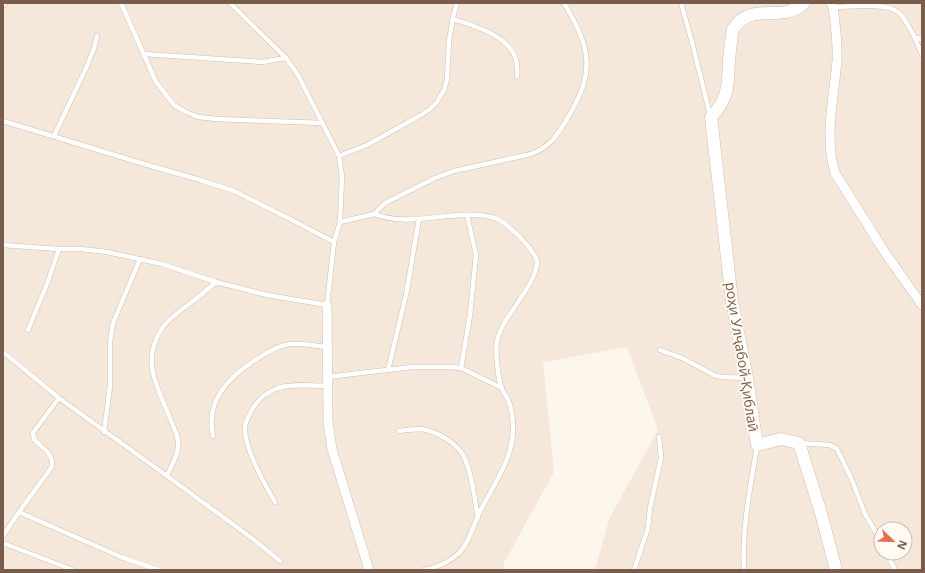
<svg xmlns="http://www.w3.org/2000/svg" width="925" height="573" font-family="'Open Sans',sans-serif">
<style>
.residential{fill:#f5e8da;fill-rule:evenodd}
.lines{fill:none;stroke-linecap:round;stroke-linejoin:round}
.service-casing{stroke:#d1beb0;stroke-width:5.5}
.minor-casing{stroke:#d1beb0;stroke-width:10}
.tertiary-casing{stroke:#d1beb0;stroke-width:13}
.service{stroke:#fff;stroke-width:4.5}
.minor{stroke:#fff;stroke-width:9}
.tertiary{stroke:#fff;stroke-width:12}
.labels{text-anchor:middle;stroke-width:3.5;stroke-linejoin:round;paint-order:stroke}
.street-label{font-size:14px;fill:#7a5c4d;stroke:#fffaf3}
</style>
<rect width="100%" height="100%" fill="#fdf6ec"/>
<path class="residential" d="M3,3H922V570H595L609,519L658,430L627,347L543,362L554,472L504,563V570H3ZM881,529H905V553H881Z"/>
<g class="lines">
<defs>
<g id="service">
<path d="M121,3L156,82L174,105L186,112L198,117L217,119L323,123"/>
<path d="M681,3L692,42L710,115"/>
<path d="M3,5L5,3"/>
<path d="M833,7C849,7 885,2 898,12C905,18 910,29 915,38L922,39"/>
<path d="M453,19C481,28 522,39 517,76"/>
<path d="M915,38L922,55"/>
<path d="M144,54L262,62L286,58"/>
<path d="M3,121L141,163L200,180L234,191L290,219L334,242"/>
<path d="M54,136L87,66L94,48L97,36"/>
<path d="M339,156L367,145L421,115L430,109L437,102L444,90L447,79L449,41L453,17L457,3"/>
<path d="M374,214C414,229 455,207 495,218C504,221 512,230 519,236C526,244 534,251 537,261C537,286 503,314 497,341C495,350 498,380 502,389C503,393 506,396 508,399C512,409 513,419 513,429C513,462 490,489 477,518C472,530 468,544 459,553C451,561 436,568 424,570"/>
<path d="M340,222L374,214L385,203L435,178L454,171L531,154C550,147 557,136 567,119C595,72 592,50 564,3"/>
<path d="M3,245L59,249H81L107,252L162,264L216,282L267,295L327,305L334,242L340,222L342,176L339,156L298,75L286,58L230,3"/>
<path d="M28,330L47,284L59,249"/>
<path d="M660,350L682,358L716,376L723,377L746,378"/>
<path d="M3,352L59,398L35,430L33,434L34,439C42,448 56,455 51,468L19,512L121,557L159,570"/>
<path d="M461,368L470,315L476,255L467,215"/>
<path d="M388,370L406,295L419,219"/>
<path d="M327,377L412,367H451L461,368L502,388"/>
<path d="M59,398L167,476C171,466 180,452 178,441C177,434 173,426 170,418C157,386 140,360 163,327C170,317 183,309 193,301C201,295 208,289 216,282"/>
<path d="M399,431C406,430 414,429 421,429C437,431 459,444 465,459C473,477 474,498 478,517"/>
<path d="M104,432L110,386V342L113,323L140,259"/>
<path d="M213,436C205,400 229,377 257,359C267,352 279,345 291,344C303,343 315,346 327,347"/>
<path d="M799,443L830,445L837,449L852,480L865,514L881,541"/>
<path d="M167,476L253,539L280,561"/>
<path d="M275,502C265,485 244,448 245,428C245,421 249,415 253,408C259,398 267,392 278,388C294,383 312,386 327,386"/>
<path d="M3,536L19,512"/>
<path d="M3,543L73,570"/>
<path d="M887,553L895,570"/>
<path d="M634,570L648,528L650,508L661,458L659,437"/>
<path d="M744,570C742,528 750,488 757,446"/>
</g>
<g id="minor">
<path d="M831,3L833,7C835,24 838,42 837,60C834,98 824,136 835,173L884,251L922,305"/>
<path d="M327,305L328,421L332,449L369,570"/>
</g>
<path id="tertiary" d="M804,3C783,24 751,0 733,29C731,40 730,50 729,60C728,84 729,99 711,117L732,301L747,378L757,445L781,439L799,443L821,513L836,570"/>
</defs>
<use href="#service" class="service-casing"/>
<use href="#minor" class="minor-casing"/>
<use href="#tertiary" class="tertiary-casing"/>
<use href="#service" class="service"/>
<use href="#minor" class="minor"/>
<use href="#tertiary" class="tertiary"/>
</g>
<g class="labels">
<g class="street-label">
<text transform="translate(742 357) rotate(81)" y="5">роҳи Улҷабой-Қиблаӣ</text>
</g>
</g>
<rect width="925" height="573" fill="none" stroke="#7a5c4d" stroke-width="8"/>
<g transform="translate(893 541) rotate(113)"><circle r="19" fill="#fffaf3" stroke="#cabbb1"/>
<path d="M0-3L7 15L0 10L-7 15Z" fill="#e76f51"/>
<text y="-6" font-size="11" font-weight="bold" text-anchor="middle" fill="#7a5c4d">N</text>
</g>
</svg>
